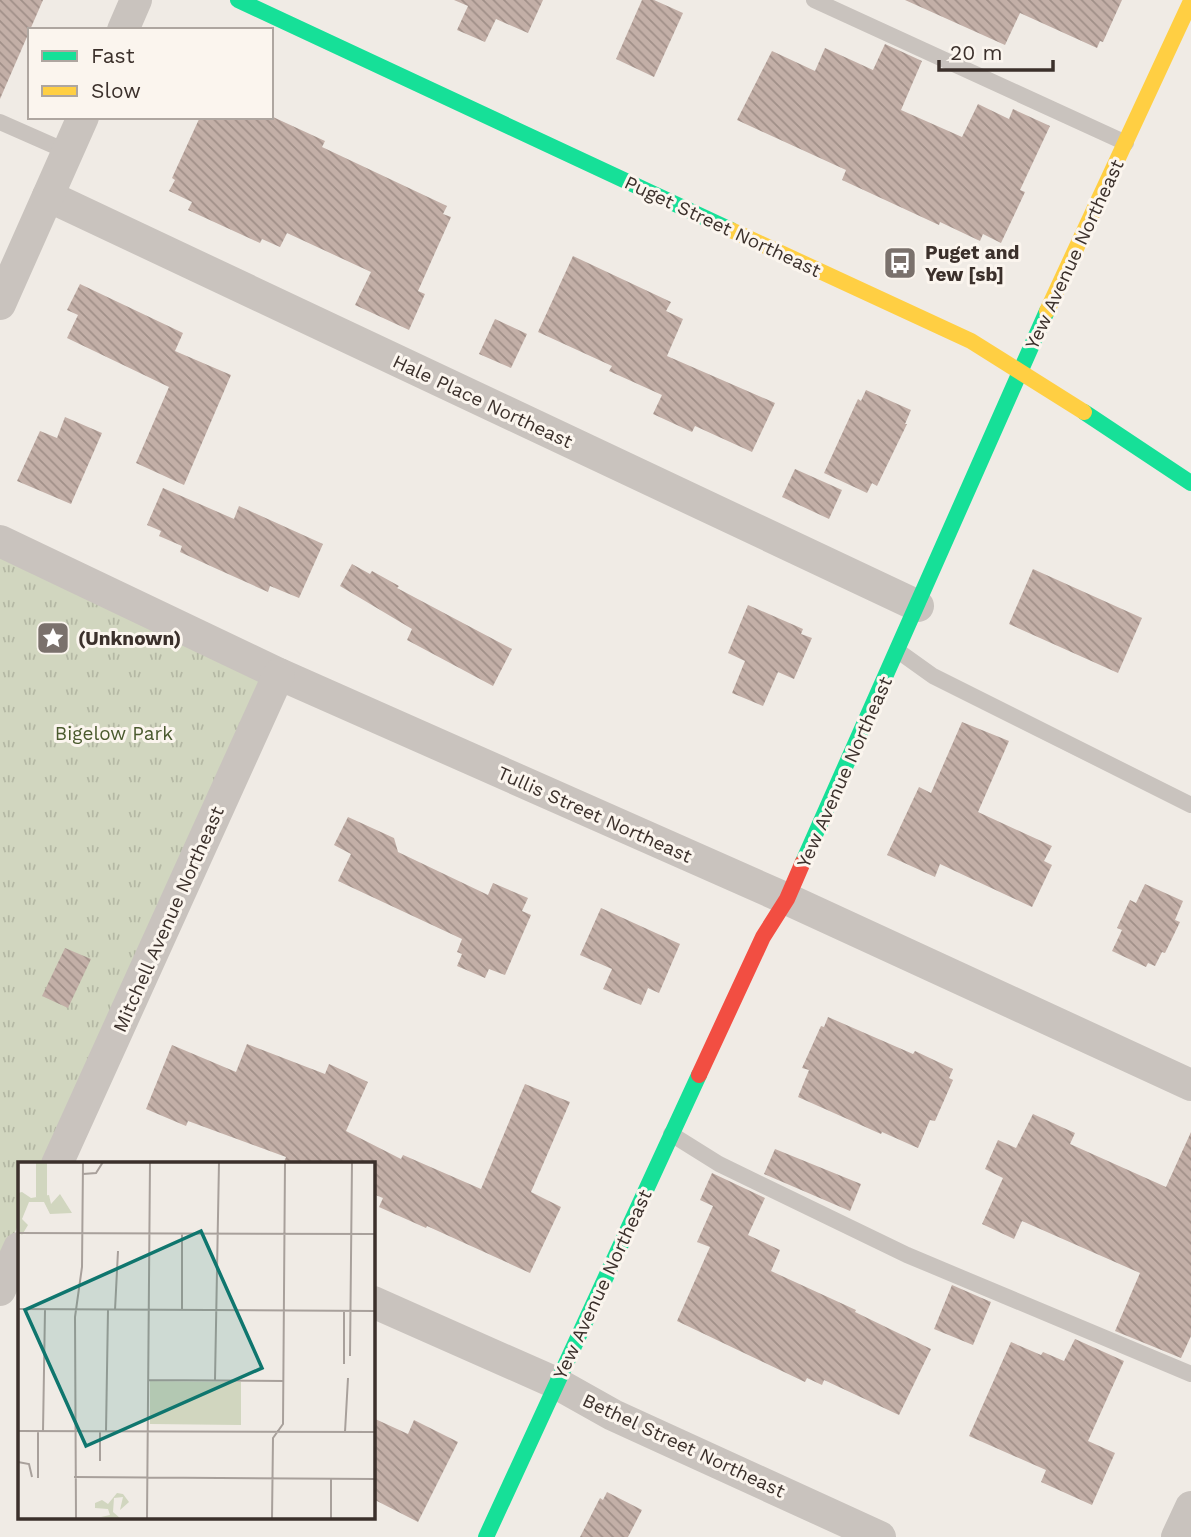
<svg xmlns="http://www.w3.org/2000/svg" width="1191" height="1537" font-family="'Work Sans',sans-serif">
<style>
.park{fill:url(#park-tufts)}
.building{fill:url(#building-back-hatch)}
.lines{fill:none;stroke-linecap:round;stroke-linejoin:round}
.lane{stroke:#c9c3be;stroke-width:16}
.street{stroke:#c9c3be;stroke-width:32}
.fast{stroke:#16e098;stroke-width:16}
.slow{stroke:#ffcf43;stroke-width:16}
.jam{stroke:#f24e42;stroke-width:16}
.labels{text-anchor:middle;stroke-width:6;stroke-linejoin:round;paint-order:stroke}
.street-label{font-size:19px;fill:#3b302b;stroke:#fbf5ee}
.poi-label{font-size:19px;font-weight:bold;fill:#3b302b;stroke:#fbf5ee;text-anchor:start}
.park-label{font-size:19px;fill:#4a5a2e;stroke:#fbf5ee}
.inset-road{fill:none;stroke:#a8a09b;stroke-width:2}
.view{fill:#0f766e;fill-opacity:0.15;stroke:#0f766e;stroke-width:3.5}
.inset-edge{fill:none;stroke:#3b302b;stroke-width:3.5}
</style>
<defs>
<pattern id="park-tufts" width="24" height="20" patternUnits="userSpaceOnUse" patternTransform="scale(1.75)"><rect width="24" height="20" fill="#d1d6bf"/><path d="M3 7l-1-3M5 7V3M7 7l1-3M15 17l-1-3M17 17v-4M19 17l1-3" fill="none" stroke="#b4b8a4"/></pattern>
<pattern id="building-back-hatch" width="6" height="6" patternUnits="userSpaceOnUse" patternTransform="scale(1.75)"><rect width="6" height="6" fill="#c3afa7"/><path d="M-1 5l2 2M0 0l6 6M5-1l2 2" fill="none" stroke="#a08f88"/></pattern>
</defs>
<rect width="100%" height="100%" fill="#f0ebe5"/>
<path class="park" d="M0,556L265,675L46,1164H19V1223L0,1266Z"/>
<g class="building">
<path d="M0,0H43L0,99Z"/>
<path d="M454,0H543L528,33L496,19L485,42L457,30L468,6Z"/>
<path d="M642,0H654L683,13L654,77L616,59Z"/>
<path d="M905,0H1122L1103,42L1100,41L1097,48L1020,13L1005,45Z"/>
<path d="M885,44L922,61L901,110L962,137L978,104L1009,119L1013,109L1050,126L1020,190L1025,192L1001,243L983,234L980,241L940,222L939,225L842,180L846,170L737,120L772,51L815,71L825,48L873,70Z"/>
<path d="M200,117H273L325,141L322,147L447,206L443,214L451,217L418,291L425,294L409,330L355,305L371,272L287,233L280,247L262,239L260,243L188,210L192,202L169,191L175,180L172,178Z"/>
<path d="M573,256L671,302L666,311L683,319L667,356L775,403L752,452L695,426L692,432L653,414L662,395L609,371L612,366L538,332Z"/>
<path d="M80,284L183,333L175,351L231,375L184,485L136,463L169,387L67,338L78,315L67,310Z"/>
<path d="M495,319L527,334L511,368L479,354Z"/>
<path d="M866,390L911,410L905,424H907L877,486L872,483L867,493L824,473L858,399L861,401Z"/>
<path d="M65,417L102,433L71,504L17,481L40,431L57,438Z"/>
<path d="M795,469L842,490L829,519L782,497Z"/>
<path d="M163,488L234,519L239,506L323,544L299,598L270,586L268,592L217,569L180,552L182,546L159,536L161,531L147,525Z"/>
<path d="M352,564L370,574L372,571L399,586L397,588L512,649L493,686L407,640L412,629L340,586Z"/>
<path d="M1033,569L1142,618L1118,673L1009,624Z"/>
<path d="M748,605L803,629L801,634L812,638L794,679L778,672L763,706L732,693L745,661L728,653Z"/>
<path d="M962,722L1009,741L978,812L1052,846L1044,861L1052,865L1032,907L940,864L935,877L887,855L919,787L931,793Z"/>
<path d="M348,817L394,838L398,852L488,895L493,883L528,898L522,911L531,915L505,975L489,969L485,978L457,966L462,954L457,952L462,939L338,881L351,854L334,845Z"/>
<path d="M1145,884L1183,901L1175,920L1180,922L1165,953L1162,952L1155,966L1148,963L1146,967L1112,951L1122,930L1117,928L1130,900L1136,903Z"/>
<path d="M601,908L680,944L659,993L648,988L641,1005L603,989L612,969L580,955Z"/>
<path d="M65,948L91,959L68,1008L42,996Z"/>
<path d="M828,1017L913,1054L915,1051L953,1069L949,1078L953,1080L935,1121L930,1120L918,1148L882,1132L881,1134L798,1097L809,1070L802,1068L821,1026L824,1027Z"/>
<path d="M247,1044L325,1074L329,1064L368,1082L346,1131L401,1159L403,1155L481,1189L525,1084L570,1102L531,1192L561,1207L530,1273L427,1226L426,1228L379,1207L383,1198L373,1194V1164H283L286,1157L188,1121L186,1126L146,1109L172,1045L236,1072Z"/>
<path d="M1033,1114L1075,1133L1070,1144L1166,1187L1191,1132V1336L1181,1358L1115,1331L1140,1273L1022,1221L1014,1239L982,1224L1003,1178L985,1169L998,1140L1016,1148Z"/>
<path d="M775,1149L861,1184L850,1211L764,1174Z"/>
<path d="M712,1173L765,1198L748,1235L780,1250L771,1271L856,1310L855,1312L931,1349L899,1415L824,1380L822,1385L807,1378L805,1382L677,1321L710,1247L697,1242L713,1206L700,1200Z"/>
<path d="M952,1285L991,1302L973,1345L934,1329Z"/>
<path d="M1075,1339L1124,1361L1088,1441L1115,1453L1092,1505L1041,1482L1046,1470L969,1436L1011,1342L1041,1355L1043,1352L1064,1361Z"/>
<path d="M373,1418L408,1434L414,1420L458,1442L418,1522L373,1499Z"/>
<path d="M607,1492L642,1510L628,1537H580L600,1498L603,1500Z"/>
</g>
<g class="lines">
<g class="lane">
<path d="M814,0L1126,143"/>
<path d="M0,122L68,152"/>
<path d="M898,651L933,676L1191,805"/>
<path d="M671,1134L719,1164L907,1255L1191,1374"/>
</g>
<g class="street">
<path d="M123,30L136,0"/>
<path d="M48,196L918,606"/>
<path d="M0,304L83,117"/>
<path d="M0,541L279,674L787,899L1191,1085"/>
<path d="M57,1164L279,674"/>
<path d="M0,1290L19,1248"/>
<path d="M373,1302L556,1383L613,1415L880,1537"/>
<path d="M1177,1537L1191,1507"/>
</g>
<g class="fast">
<path d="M238,0L731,230"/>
<path d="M1084,412L1191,483"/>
<path d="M803,862L1047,311"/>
<path d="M486,1537L699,1075"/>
</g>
<g class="slow">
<path d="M731,230L971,341L1084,412"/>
<path d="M1047,311L1191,1"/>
</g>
<path class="jam" d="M699,1075L763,937L787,899L803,862"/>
</g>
<defs>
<symbol id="bus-square" viewBox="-11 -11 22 22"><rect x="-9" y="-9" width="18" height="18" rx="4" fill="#7a716c" stroke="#fbf5ee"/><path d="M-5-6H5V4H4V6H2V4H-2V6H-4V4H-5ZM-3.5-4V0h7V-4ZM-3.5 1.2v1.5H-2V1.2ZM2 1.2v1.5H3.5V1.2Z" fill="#fff"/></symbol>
<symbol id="sight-square" viewBox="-11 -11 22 22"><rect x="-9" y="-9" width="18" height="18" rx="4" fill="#7a716c" stroke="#fbf5ee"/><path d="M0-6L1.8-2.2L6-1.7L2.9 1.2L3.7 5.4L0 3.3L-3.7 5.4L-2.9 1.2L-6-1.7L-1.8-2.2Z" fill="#fff"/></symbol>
</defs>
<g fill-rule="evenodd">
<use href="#bus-square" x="881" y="244" width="38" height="38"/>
<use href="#sight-square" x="34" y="619" width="38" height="38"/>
</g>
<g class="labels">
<g class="street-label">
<text transform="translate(723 226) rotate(25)" y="7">Puget Street Northeast</text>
<text transform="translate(1074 254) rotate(-65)" y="7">Yew Avenue Northeast</text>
<text transform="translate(483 401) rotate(25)" y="7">Hale Place Northeast</text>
<text transform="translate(844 772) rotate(-66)" y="7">Yew Avenue Northeast</text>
<text transform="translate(595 814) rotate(24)" y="7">Tullis Street Northeast</text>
<text transform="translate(168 919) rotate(-66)" y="7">Mitchell Avenue Northeast</text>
<text transform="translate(602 1284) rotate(-65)" y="7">Yew Avenue Northeast</text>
<text transform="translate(684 1445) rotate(25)" y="7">Bethel Street Northeast</text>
</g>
<g class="poi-label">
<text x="925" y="259">Puget and<tspan x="925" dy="22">Yew [sb]</tspan></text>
<text x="78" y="645">(Unknown)</text>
</g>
<g class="park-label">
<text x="114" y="740">Bigelow Park</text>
</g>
</g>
<g transform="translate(18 1162)">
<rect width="357" height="357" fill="#f0ebe5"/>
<path d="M4,30L13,36L31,33L33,42L42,32L54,51L32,52L26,40H11L4,57L10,63L4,73L0,68V31ZM99,331L105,332L111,340L102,348L105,335L96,336L95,350L103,357L83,355L92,353L90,347L77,346V341L84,338L90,342Z" fill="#d1d6bf"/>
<path d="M132,219L223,220V263L132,262Z" fill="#d1d6bf"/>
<path d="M18,0H29V35H18Z" fill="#d1d6bf"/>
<path class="inset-road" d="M65,12L78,11L85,0M0,71L357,72M0,84V130M0,147L357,149M97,148L100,89M164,149V71M332,194L334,0M326,202V150M131,218L266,219M197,218L201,0M0,269L357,270M20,269V316M25,269L27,148M88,269L90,148M327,270L330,216M82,299V269M0,300L11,302L14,315M56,315L357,317M58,357L57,155L64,105L65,0M129,357L132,0M254,357L255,276L265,262L267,0M313,357V317"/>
<path class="view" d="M183,69L244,206L68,284L7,148Z"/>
<rect width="357" height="357" class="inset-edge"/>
</g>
<rect x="28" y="28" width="245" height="91" fill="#fbf5ee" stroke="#aea6a0" stroke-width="2"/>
<rect x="42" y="51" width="35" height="10" fill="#16e098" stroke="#aea6a0" stroke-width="2"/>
<text x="91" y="63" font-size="21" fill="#3b302b">Fast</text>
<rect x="42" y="86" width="35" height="10" fill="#ffcf43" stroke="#aea6a0" stroke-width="2"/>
<text x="91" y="98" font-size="21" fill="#3b302b">Slow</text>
<path d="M939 60v10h114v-10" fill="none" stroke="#3b302b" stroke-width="3.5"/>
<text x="950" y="60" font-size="21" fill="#3b302b" stroke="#fbf5ee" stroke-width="5" paint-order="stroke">20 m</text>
</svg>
